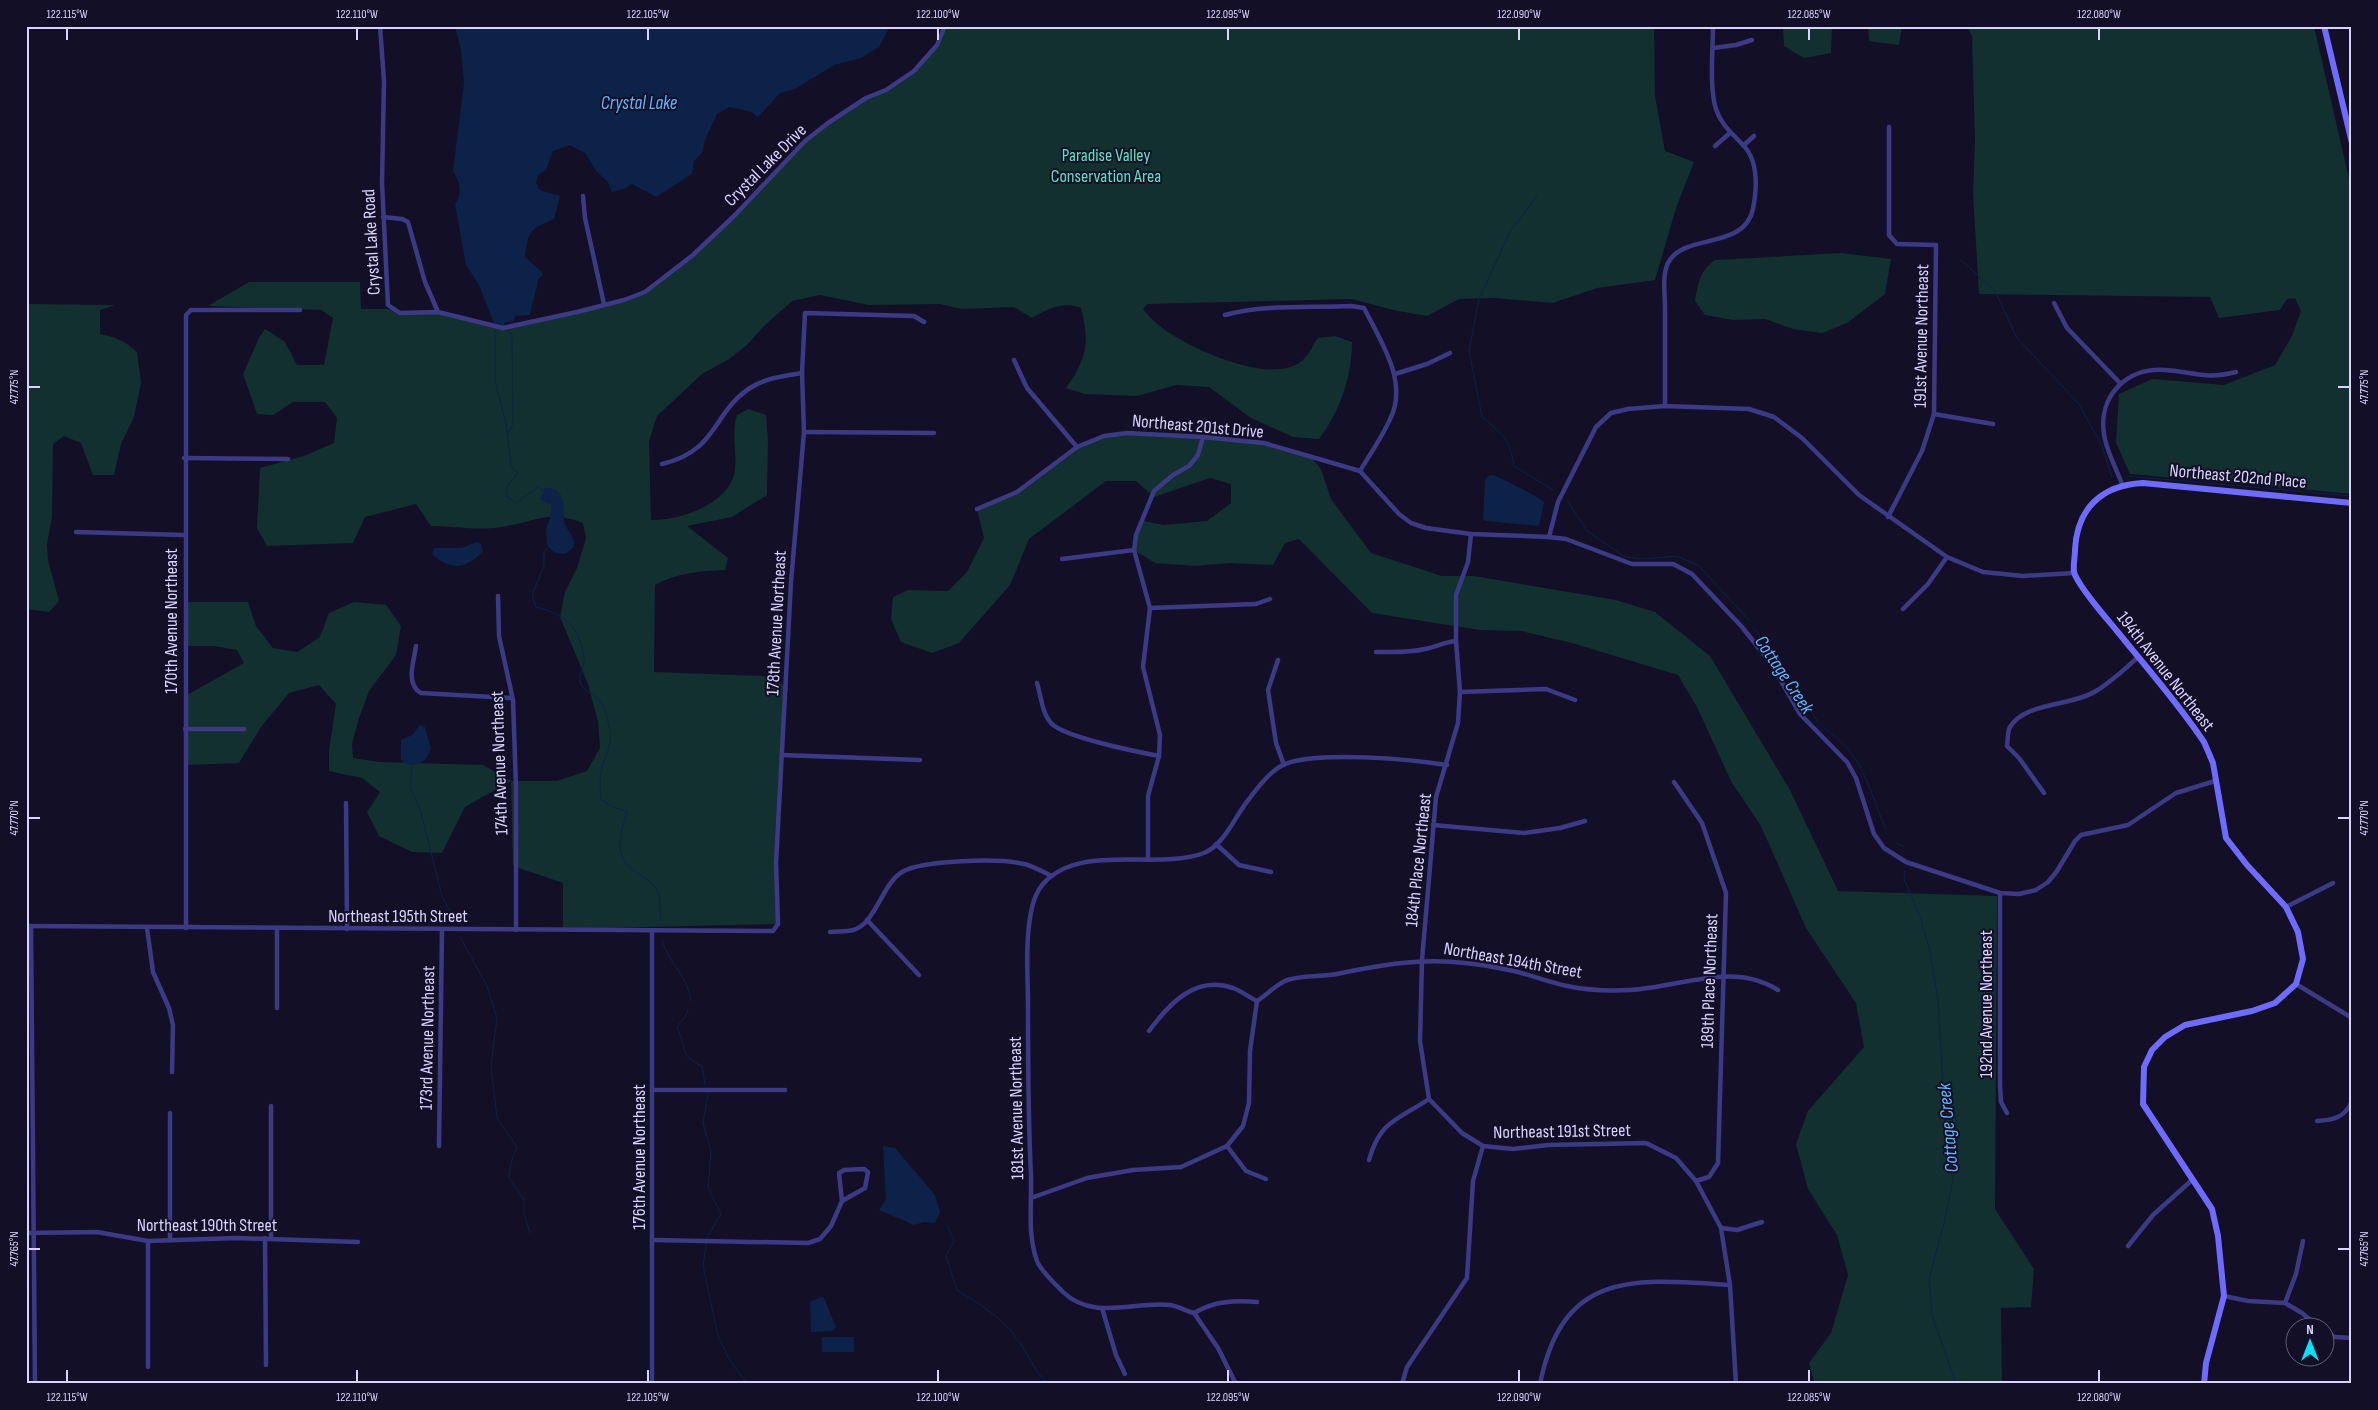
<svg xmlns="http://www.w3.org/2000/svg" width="2378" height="1410" font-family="'Sofia Sans Condensed',sans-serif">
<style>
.green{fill:#12302f}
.water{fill:#0c2248}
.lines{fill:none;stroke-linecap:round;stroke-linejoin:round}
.stream{stroke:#0c2248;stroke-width:1}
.street{stroke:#3d3a85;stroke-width:4.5}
.secondary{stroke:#6f6bff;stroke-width:6}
.ticks{fill:none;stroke:#d9d4ff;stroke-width:2}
.labels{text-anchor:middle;stroke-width:4;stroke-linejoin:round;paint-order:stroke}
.park-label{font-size:18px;fill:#5fe0c0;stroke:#130f26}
.street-label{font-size:18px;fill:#d9d4ff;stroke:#130f26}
.water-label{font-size:19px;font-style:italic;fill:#62b6ff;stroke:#130f26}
.neatline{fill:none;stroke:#d9d4ff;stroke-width:2}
.ticks-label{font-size:12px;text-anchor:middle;fill:#d9d4ff}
</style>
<rect width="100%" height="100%" fill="#130f26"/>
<g class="green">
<path d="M945,26H1654L1655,96L1665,151L1694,162L1676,208L1655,280L1597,288L1553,303L1494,298L1459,299L1427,316L1393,310L1352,299L1147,304L1143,309C1150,318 1161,328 1171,334C1199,352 1274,386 1303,360C1309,355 1313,344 1318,338L1335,336L1352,342C1352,376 1340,412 1319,439L1293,437L1251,418L1209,387L1176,385L1137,396L1085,394L1066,388C1087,358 1090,344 1081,308C1063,301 1047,309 1032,318L1014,307L961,309L940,304L869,305L820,295L792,301L763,327L747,345L729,359L702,374L657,416L649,441L651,520C680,521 733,503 735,468C737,447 731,437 737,415L748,409L766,415L768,442L767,495L732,517L687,526L728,558L725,570C700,571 676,573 655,585L654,672L763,676L788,687C778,765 776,845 778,924L563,929V883L513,866L511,781L465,807L442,853L412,852L379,836L367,812L380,792L362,778L329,771V750L336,704L319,685L289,693L261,727L239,763L185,765V696L244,663L237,650L214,646H185V602H248L256,626L273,648L297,652L320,637L329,613L354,602L386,605L401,626L396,655L369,691L359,718L352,744L353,758L379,762L483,765L512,781H557L587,771L600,748L598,722L588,684L560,617L565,592L577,568L586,538L583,523C547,509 536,522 501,527C479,531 453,526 431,526L416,504L365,517L353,543L267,546L257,528L260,468L304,456L334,443L337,418L325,402H293L273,415L257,414L243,374L259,338L265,329L285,342L297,365H324L333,318L321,310L208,306L249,282H360L361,309H391L400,313L438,312L496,327L625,302L647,293L693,255L805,141L866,98L886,90L914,71L937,45Z"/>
<path d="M1783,26H1832L1831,53L1804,58L1784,46Z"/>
<path d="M1868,26H1902L1899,45L1869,41Z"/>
<path d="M1967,26H2314L2352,192V494L2130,474L2116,443L2119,394L2152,379L2224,385L2275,365L2292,336L2301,311L2295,298L2287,299L2280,310L2219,318L2210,297L1979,294L1973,193L1975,141L1972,36Z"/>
<path d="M1841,253L1891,259L1885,294L1847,323L1822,333L1793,329L1765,319L1733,320L1705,315L1695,301C1698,283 1700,271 1715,260Z"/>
<path d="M26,304L115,305L100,310V334C115,337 125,341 137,352L141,383L134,417L121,444L114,475H93L81,443L64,436L53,444L52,517L47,544L48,560L59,601L49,612L26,609Z"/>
<path d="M1127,433L1264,443L1311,457L1321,469L1331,499L1371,553L1442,576H1474L1616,600L1655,612L1710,656L1790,790L1838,891L1997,896L1995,1209L2034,1269L2031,1307L2001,1308L2002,1384H1815L1809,1363L1831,1333L1848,1275L1837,1235L1808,1189L1796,1144L1808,1111L1864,1047L1856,1003L1806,928L1761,826L1732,783L1697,707L1678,675L1572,643L1521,631L1480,630L1372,613L1299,539L1285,543L1273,565L1230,563L1195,566L1155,563L1134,550L1136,535L1144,521L1163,525L1207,521L1231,503V484L1210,478L1154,497L1136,481H1106L1029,539L1010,585L959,643L932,653L901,642L891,619L893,597L908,590L948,591L967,572L984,538L977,509L1017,492L1077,447L1104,436Z"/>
</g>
<g class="water">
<path d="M455,26H890L879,47L861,58L834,65L795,89L780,93L758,117L751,112L729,107L717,114L705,140L702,153L694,161L692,174L656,197L632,184L624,189L612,192L608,182L596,171L586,154L570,145L553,151L546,170L538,175L536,183L540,190L560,196L554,219C530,229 528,231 525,257L542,272L543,275L538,279C537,292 532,303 530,315L515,316L514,321L504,323L507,330H505L501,325L494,323L479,285L466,265L455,204C463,192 460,183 453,171L464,83L461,50Z"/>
<path d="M1492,475C1500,477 1541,498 1544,502L1539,526L1486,521L1483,519L1485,480L1488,476Z"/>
<path d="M545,488C568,488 562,506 564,520C565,528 573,535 574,542C575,548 569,551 565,554L555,553L547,545L546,530L551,514V505L540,499Z"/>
<path d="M477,542L481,544L483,551C466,570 451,571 432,554L435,548H461Z"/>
<path d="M420,725L425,727L431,749C427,761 419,766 407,765L401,759V740L412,735Z"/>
<path d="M883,1146L895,1148L935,1195L940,1212L935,1223L924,1222L914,1225L879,1210L886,1199Z"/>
<path d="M821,1297L824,1298L836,1327L832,1331L811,1332L810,1302Z"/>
<rect x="822" y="1337" width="32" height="15"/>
</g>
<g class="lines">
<g class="stream">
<path d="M1537,196L1511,230L1479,299L1469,351L1482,417C1502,433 1510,440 1514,466L1553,490"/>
<path d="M1961,260L1995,291L2017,338L2079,404L2102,446L2112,477"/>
<path d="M495,330V381L506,423L511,465L518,473L507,486V497L517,503L538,487L543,491"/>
<path d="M506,330L512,335L513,417L512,427L507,435"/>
<path d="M2127,476L2352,496"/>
<path d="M1567,500L1587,531L1625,557L1645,559L1676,556L1698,565L1749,620"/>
<path d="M549,546L544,552V566L532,595L536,607C565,614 580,627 584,658C585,665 579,673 580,681C581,690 593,693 598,699C605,707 607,717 609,727C612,742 608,751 603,764C599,775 600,787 601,799L613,807L627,812C620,835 612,858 636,872C643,877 652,882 657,890C661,898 660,913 661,921"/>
<path d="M1753,627L1777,658L1818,722"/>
<path d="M1824,728C1864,754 1868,789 1886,829"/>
<path d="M412,765L410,788L420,809L442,896L454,920"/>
<path d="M1897,843L1904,847"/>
<path d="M1905,871L1904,879L1920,916L1930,952L1938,1000L1946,1132L1954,1174L1945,1219L1929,1279L1932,1315L1956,1384"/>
<path d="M460,937L487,986L497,1018L491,1066L497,1118L517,1147L511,1163L509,1178L524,1199V1213L530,1233"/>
<path d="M662,940C668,963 689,977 691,1001"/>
<path d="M688,1009C688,1017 679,1021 677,1028C687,1047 679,1056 702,1066L705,1084"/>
<path d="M708,1094L703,1123L711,1151L708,1188L721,1214L707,1237L703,1266L718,1336L729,1359L747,1384"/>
<path d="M947,1225L954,1241L946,1256L957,1290C978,1303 1000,1316 1015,1336C1027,1351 1033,1370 1048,1384"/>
</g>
<g class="street">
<path d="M380,26L384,81L382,183L388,305L400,313L438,312L503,328L577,312L624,300L645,292L693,255L734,216L805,141L828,123L866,98L886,90L914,71L937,45L945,26"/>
<path d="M1713,48L1736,45L1752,40"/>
<path d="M1744,145L1754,136"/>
<path d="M1715,146L1730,133"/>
<path d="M583,196L585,218L604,304"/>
<path d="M383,217L402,219L408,222L425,282L438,312"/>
<path d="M2054,303L2067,328L2119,382"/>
<path d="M1225,315C1265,304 1310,308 1351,306L1364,308C1380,340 1408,381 1391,417C1383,436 1370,454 1360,471"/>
<path d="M1014,360L1027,388L1077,447"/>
<path d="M1395,374L1427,364L1450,353"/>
<path d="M1665,406C1665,373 1665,341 1665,308C1665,294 1662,275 1668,263C1684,232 1744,251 1753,209C1757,188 1759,161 1743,145C1732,133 1721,125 1716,109C1709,87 1713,50 1713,26"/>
<path d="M1934,414L1993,424"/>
<path d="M804,432L934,433"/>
<path d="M184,458L288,459"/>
<path d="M662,464C718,451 712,413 750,388C766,378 783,376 802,373"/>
<path d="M2122,484C2116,468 2106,450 2104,434C2098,396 2127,367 2165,370C2195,372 2204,380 2236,372"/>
<path d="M977,509L1017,492L1077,447L1104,436L1127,433L1203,437L1264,443L1360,471L1399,514L1411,523L1426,528L1471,534L1549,537L1566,539L1632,564H1673L1692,574L1742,627L1770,662L1800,714L1847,762L1856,778L1874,834L1884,848L1906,862L2000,893L2019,894L2036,890L2048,882L2057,871L2075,841L2081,835L2128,825L2176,793L2215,781"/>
<path d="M1888,517L1922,451L1934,414L1936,245L1897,244L1889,235V127"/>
<path d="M76,532L184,535"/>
<path d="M1471,534L1468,562L1456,595V641L1460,692L1458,723L1436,797L1422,960L1420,1041L1429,1099L1462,1133L1483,1146L1513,1149L1548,1145L1646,1143L1676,1158L1696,1181L1721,1228L1730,1285L1736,1384"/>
<path d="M1549,537L1558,502L1596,427L1611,413L1628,409L1665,406L1749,409L1774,417L1802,438L1859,495L1947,557L1983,572L2023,576L2074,573"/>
<path d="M1062,559L1134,550"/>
<path d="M498,596L499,636L513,700L516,787V930"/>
<path d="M1150,608L1256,604L1270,599"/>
<path d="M1903,609L1928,584L1947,557"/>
<path d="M416,646C414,661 405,684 421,693L512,698"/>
<path d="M1376,652C1392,652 1409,653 1425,649C1436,647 1444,642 1456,641"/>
<path d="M1278,660L1268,690L1276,743L1284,765"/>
<path d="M1037,683C1041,696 1042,713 1051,723C1063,737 1138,752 1159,756"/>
<path d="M1460,692L1546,689L1575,700"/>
<path d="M185,729H244"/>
<path d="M782,755L920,760"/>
<path d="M1674,782L1702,823L1726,893L1718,1163L1709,1177L1696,1181"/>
<path d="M2044,793L2019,758L2007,746C2008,741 2007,732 2010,727C2025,702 2070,707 2096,691C2111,682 2125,669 2138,657"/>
<path d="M346,803L347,929"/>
<path d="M1433,825L1524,833L1560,828L1585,821"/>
<path d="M1216,844L1239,865L1271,872"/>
<path d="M1148,859V796L1159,756L1160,735L1143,667L1150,608L1134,550L1136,535L1154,491L1173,475L1189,466L1198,455L1203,437"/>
<path d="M2000,893V1085L2001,1102L2007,1113"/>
<path d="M2286,907L2333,883"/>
<path d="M867,920L919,975"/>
<path d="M26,926L773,931L778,924L776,863L791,582L804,432L802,373L805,313L914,316L924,322"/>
<path d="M31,926L35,1384"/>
<path d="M147,928L153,972L169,1008L173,1025L172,1072"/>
<path d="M186,928V315L191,310H300"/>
<path d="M652,931V1384"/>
<path d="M830,932C837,931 846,932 853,930C875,925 882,884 902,872C922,860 1000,858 1024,864C1033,866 1043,872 1052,876"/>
<path d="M2296,984L2352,1018"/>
<path d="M277,1008V929"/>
<path d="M1149,1031C1169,1004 1195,975 1233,988C1241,991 1249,997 1257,1001C1266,995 1275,986 1285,981C1297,975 1323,977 1337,974C1402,960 1444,956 1509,970C1529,974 1548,982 1567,986C1586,990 1612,991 1631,990C1681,987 1733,961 1778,990"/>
<path d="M653,1090H785"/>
<path d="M2317,1121C2333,1120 2345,1118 2352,1101"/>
<path d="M439,1146L442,930"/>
<path d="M1227,1146L1246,1171L1266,1179"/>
<path d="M1369,1160C1380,1120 1398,1120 1429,1099"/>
<path d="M1031,1198L1087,1178L1133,1170L1181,1167L1227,1146L1243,1126L1249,1103L1250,1051L1257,1001"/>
<path d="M1721,1228L1737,1230L1762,1222"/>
<path d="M26,1233L97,1232L148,1241L237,1238L358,1242"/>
<path d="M265,1238L266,1365"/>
<path d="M271,1239V1106"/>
<path d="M170,1240V1113"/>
<path d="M653,1240L808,1243L820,1239L831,1226L842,1201L839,1173L844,1170L864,1169L868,1172L865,1188L842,1201"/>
<path d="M148,1241V1367"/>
<path d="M2128,1246L2153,1215L2192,1180"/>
<path d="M2224,1296L2248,1301L2285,1303L2302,1313L2320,1328"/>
<path d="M1257,1302C1235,1300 1214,1301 1194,1313C1186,1311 1178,1306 1170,1305C1134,1301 1093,1321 1063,1292C1055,1284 1041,1271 1037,1261C1027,1233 1032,1204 1031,1175C1028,1119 1028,1064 1028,1008C1028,976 1025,943 1031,912C1033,901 1036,892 1043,884C1080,842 1157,871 1204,853C1225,844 1235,816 1249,799C1258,787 1271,770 1285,764C1318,751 1410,759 1447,765"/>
<path d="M2285,1303L2296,1274L2303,1241"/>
<path d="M1102,1308L1116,1355L1125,1374"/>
<path d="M1194,1313L1218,1348L1236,1384"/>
<path d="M2326,1332L2335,1337L2352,1338"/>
<path d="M1402,1384L1407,1367L1467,1278L1473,1181L1483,1146"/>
<path d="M1540,1384C1563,1269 1635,1279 1730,1285"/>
</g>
<g class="secondary">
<path d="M2324,26L2352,143"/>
<path d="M2204,1384L2206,1363L2224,1296L2218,1236L2212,1209L2143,1104L2144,1067L2152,1050L2165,1037L2185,1025L2252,1011L2275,1003L2296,984L2303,959L2298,932L2286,907L2247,865L2226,838L2213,763L2204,742C2178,703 2146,667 2117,631C2107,619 2077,585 2074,572C2073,566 2075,556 2075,550C2077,508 2102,485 2143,483L2352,503"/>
</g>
</g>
<path class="ticks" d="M67,28V40M357,28V40M648,28V40M938,28V40M1228,28V40M1519,28V40M1809,28V40M2099,28V40M28,387H40M2338,387H2350M28,818H40M2338,818H2350M28,1249H40M2338,1249H2350M67,1370V1382M357,1370V1382M648,1370V1382M938,1370V1382M1228,1370V1382M1519,1370V1382M1809,1370V1382M2099,1370V1382"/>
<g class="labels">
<g class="park-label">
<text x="1106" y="161">Paradise Valley<tspan x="1106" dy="21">Conservation Area</tspan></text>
</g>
<g class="street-label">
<text transform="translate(765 165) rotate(-45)" y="6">Crystal Lake Drive</text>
<text transform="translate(371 242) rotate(-93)" y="6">Crystal Lake Road</text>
<text transform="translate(1921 336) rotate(-89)" y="6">191st Avenue Northeast</text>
<text transform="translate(1198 426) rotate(5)" y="6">Northeast 201st Drive</text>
<text transform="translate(2238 476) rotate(5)" y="6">Northeast 202nd Place</text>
<text transform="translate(171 621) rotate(-90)" y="6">170th Avenue Northeast</text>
<text transform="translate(776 623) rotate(-87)" y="6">178th Avenue Northeast</text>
<text transform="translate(2166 671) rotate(52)" y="6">194th Avenue Northeast</text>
<text transform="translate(499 763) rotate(-92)" y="6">174th Avenue Northeast</text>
<text transform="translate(1418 860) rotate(-84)" y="6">184th Place Northeast</text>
<text x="398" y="922">Northeast 195th Street</text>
<text transform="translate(1513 960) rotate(10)" y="6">Northeast 194th Street</text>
<text transform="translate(1709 981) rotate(-88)" y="6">189th Place Northeast</text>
<text transform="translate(1986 1004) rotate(-90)" y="6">192nd Avenue Northeast</text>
<text transform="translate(427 1038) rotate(-89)" y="6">173rd Avenue Northeast</text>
<text transform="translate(1016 1108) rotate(-91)" y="6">181st Avenue Northeast</text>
<text transform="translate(1562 1131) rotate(-1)" y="6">Northeast 191st Street</text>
<text transform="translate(639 1157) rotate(-90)" y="6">176th Avenue Northeast</text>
<text x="207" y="1231">Northeast 190th Street</text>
</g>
<g class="water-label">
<text x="639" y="109">Crystal Lake</text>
<text transform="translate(1785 674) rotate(56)" y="7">Cottage Creek</text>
<text transform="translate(1947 1128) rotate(-95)" y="7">Cottage Creek</text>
</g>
</g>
<rect width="2378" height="1410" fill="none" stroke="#130f26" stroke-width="55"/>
<g transform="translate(2310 1342)"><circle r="24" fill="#130f26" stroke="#625e7d"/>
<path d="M0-4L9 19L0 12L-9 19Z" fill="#00e5ff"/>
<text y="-8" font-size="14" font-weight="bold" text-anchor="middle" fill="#d9d4ff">N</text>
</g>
<rect x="28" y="28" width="2322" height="1354" class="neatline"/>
<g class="ticks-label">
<text x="67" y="18">122.115°W</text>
<text x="357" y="18">122.110°W</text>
<text x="648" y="18">122.105°W</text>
<text x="938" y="18">122.100°W</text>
<text x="1228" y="18">122.095°W</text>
<text x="1519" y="18">122.090°W</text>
<text x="1809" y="18">122.085°W</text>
<text x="2099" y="18">122.080°W</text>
<text transform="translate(14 387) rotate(-90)" y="4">47.775°N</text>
<text transform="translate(2364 387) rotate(-90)" y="4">47.775°N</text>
<text transform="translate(14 818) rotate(-90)" y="4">47.770°N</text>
<text transform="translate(2364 818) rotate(-90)" y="4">47.770°N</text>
<text transform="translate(14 1249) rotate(-90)" y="4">47.765°N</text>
<text transform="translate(2364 1249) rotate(-90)" y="4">47.765°N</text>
<text x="67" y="1401">122.115°W</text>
<text x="357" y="1401">122.110°W</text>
<text x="648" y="1401">122.105°W</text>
<text x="938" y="1401">122.100°W</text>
<text x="1228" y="1401">122.095°W</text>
<text x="1519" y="1401">122.090°W</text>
<text x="1809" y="1401">122.085°W</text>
<text x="2099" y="1401">122.080°W</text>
</g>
</svg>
